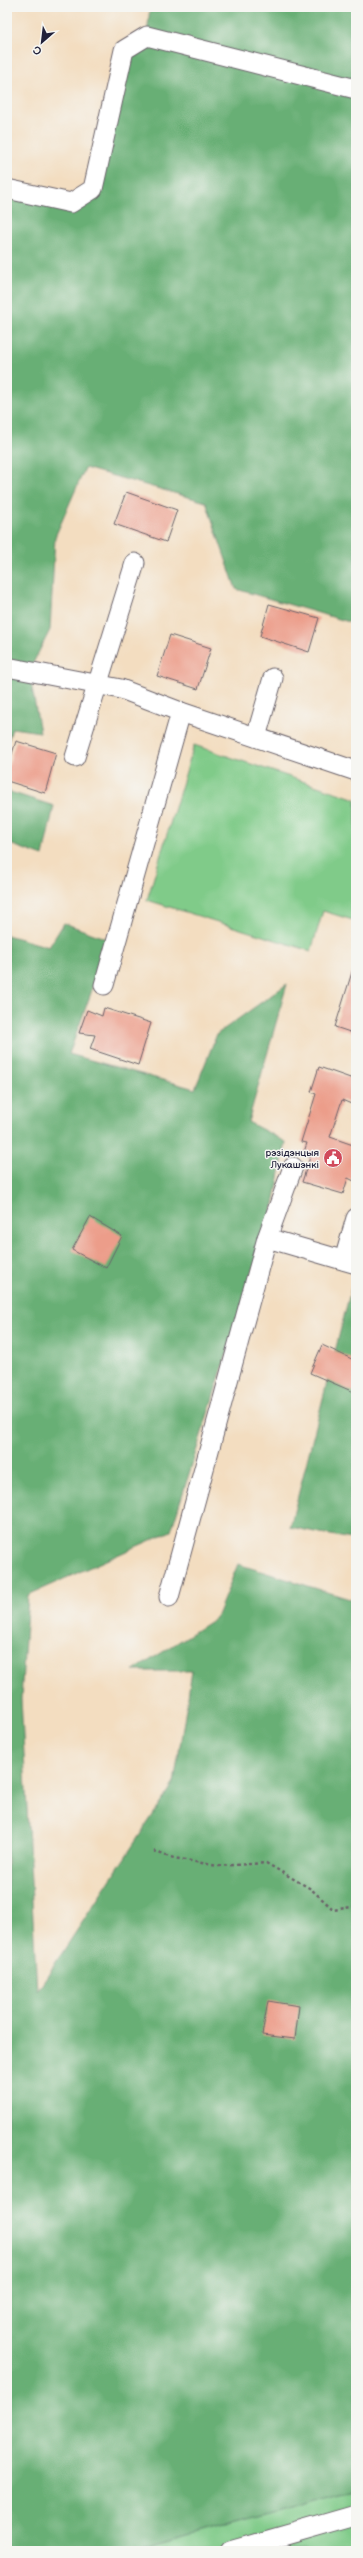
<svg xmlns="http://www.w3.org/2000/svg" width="363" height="2558" font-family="'Balsamiq Sans',sans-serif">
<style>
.green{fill:#80cb89;stroke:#517662}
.forest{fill:#68af75;stroke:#456858}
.building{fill:#ec9d8a}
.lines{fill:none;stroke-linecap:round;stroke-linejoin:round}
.minor-casing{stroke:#6b636a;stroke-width:21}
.path{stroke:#6b636a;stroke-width:2.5;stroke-dasharray:3 3;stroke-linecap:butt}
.minor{stroke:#fff;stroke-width:19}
.labels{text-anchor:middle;stroke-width:3;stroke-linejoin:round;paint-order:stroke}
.poi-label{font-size:10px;fill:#22223b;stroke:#f6f6f2;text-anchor:end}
</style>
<rect width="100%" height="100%" fill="#f6f6f2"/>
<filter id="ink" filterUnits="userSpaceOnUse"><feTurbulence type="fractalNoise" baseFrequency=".025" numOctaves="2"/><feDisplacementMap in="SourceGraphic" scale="8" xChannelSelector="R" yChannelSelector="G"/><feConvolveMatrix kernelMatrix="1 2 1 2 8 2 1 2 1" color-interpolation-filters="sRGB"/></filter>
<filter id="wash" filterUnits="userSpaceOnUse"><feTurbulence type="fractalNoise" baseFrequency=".012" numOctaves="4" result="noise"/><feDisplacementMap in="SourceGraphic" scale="16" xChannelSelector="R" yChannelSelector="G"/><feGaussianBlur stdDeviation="0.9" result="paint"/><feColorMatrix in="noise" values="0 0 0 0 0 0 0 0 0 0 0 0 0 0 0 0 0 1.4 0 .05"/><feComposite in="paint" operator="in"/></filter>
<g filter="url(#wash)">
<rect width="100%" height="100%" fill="#f3ddc0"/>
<g class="green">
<path d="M194,745L356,799V921L323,911L311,951L147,900Z"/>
<path d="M356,2490V2551H142Z"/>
</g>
<g class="forest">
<path d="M150,7H356V624L236,589L206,502L85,468L55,537L50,630L29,671L40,732L12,728L7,746V189L71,203L93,189L124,50L147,36Z"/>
<path d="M7,791L54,806L43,856L7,843Z"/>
<path d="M64,923L110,940L69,1054L195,1089L217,1034L287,984L248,1122L286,1142L274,1204L171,1531L28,1595L21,1699L37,1991L174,1783L192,1671H133L216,1618L238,1564L356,1601V2490L142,2551H7V935L49,947Z"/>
<path d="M352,1285L356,1286V1540L290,1527Z"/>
</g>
<g id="blocks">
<g class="building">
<path d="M126,492L177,510L166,542L114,524Z"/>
<path d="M269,604L319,618L309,652L260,636Z"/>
<path d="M170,635L211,648L198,689L157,676Z"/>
<path d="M16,741L56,753L45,793L7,781V770Z"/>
<path d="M353,969H356V1034L335,1027Z"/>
<path d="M104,1008L151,1023L138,1065L90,1049L95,1035L79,1033L87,1010L102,1016Z"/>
<path d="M319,1067L356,1080V1106L342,1100L330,1137L356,1146V1182L348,1178L343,1194L302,1182L310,1157L303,1155L307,1143L301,1142L316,1094L311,1092Z"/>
<path d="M90,1217L122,1236L106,1268L72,1250Z"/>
<path d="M322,1345L356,1361V1393L310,1373Z"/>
<path d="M268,2001L299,2006L295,2039L262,2035Z"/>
</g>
</g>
</g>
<g filter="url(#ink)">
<use href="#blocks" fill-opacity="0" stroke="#6b636a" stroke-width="1"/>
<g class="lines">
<defs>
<g id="minor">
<path d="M7,189L71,203L93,189L124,50L147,36L356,89"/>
<path d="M7,667L121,689L181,712L104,985"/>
<path d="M181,712L356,771"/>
<path d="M256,737L273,678"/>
<path d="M75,757L135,563"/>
<path d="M267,1238L293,1167"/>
<path d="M344,1260L356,1218"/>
<path d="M169,1597L267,1238L356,1264"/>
<path d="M230,2551L356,2515"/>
</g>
</defs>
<use href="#minor" class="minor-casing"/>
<path class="path" d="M154,1851L169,1857L218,1866L266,1863L311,1889L334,1910L356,1906"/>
<use href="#minor" class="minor"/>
</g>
</g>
<defs>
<symbol id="civic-disc" viewBox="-11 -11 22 22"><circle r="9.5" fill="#d1495b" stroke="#f6f6f2"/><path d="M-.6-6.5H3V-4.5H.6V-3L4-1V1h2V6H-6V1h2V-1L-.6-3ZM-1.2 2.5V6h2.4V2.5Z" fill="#fff"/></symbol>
</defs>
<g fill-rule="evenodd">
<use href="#civic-disc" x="322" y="1147" width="22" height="22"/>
</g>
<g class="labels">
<g class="poi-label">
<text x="319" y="1156">рэзідэнцыя<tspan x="319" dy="12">Лукашэнкі</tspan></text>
</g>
</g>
<rect width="363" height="2558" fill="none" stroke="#f6f6f2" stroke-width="24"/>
<g transform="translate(42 42) rotate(208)" stroke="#f6f6f2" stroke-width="3" paint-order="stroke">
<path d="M0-3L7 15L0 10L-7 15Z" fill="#22223b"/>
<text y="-6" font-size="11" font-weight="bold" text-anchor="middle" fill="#22223b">С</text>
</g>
</svg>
